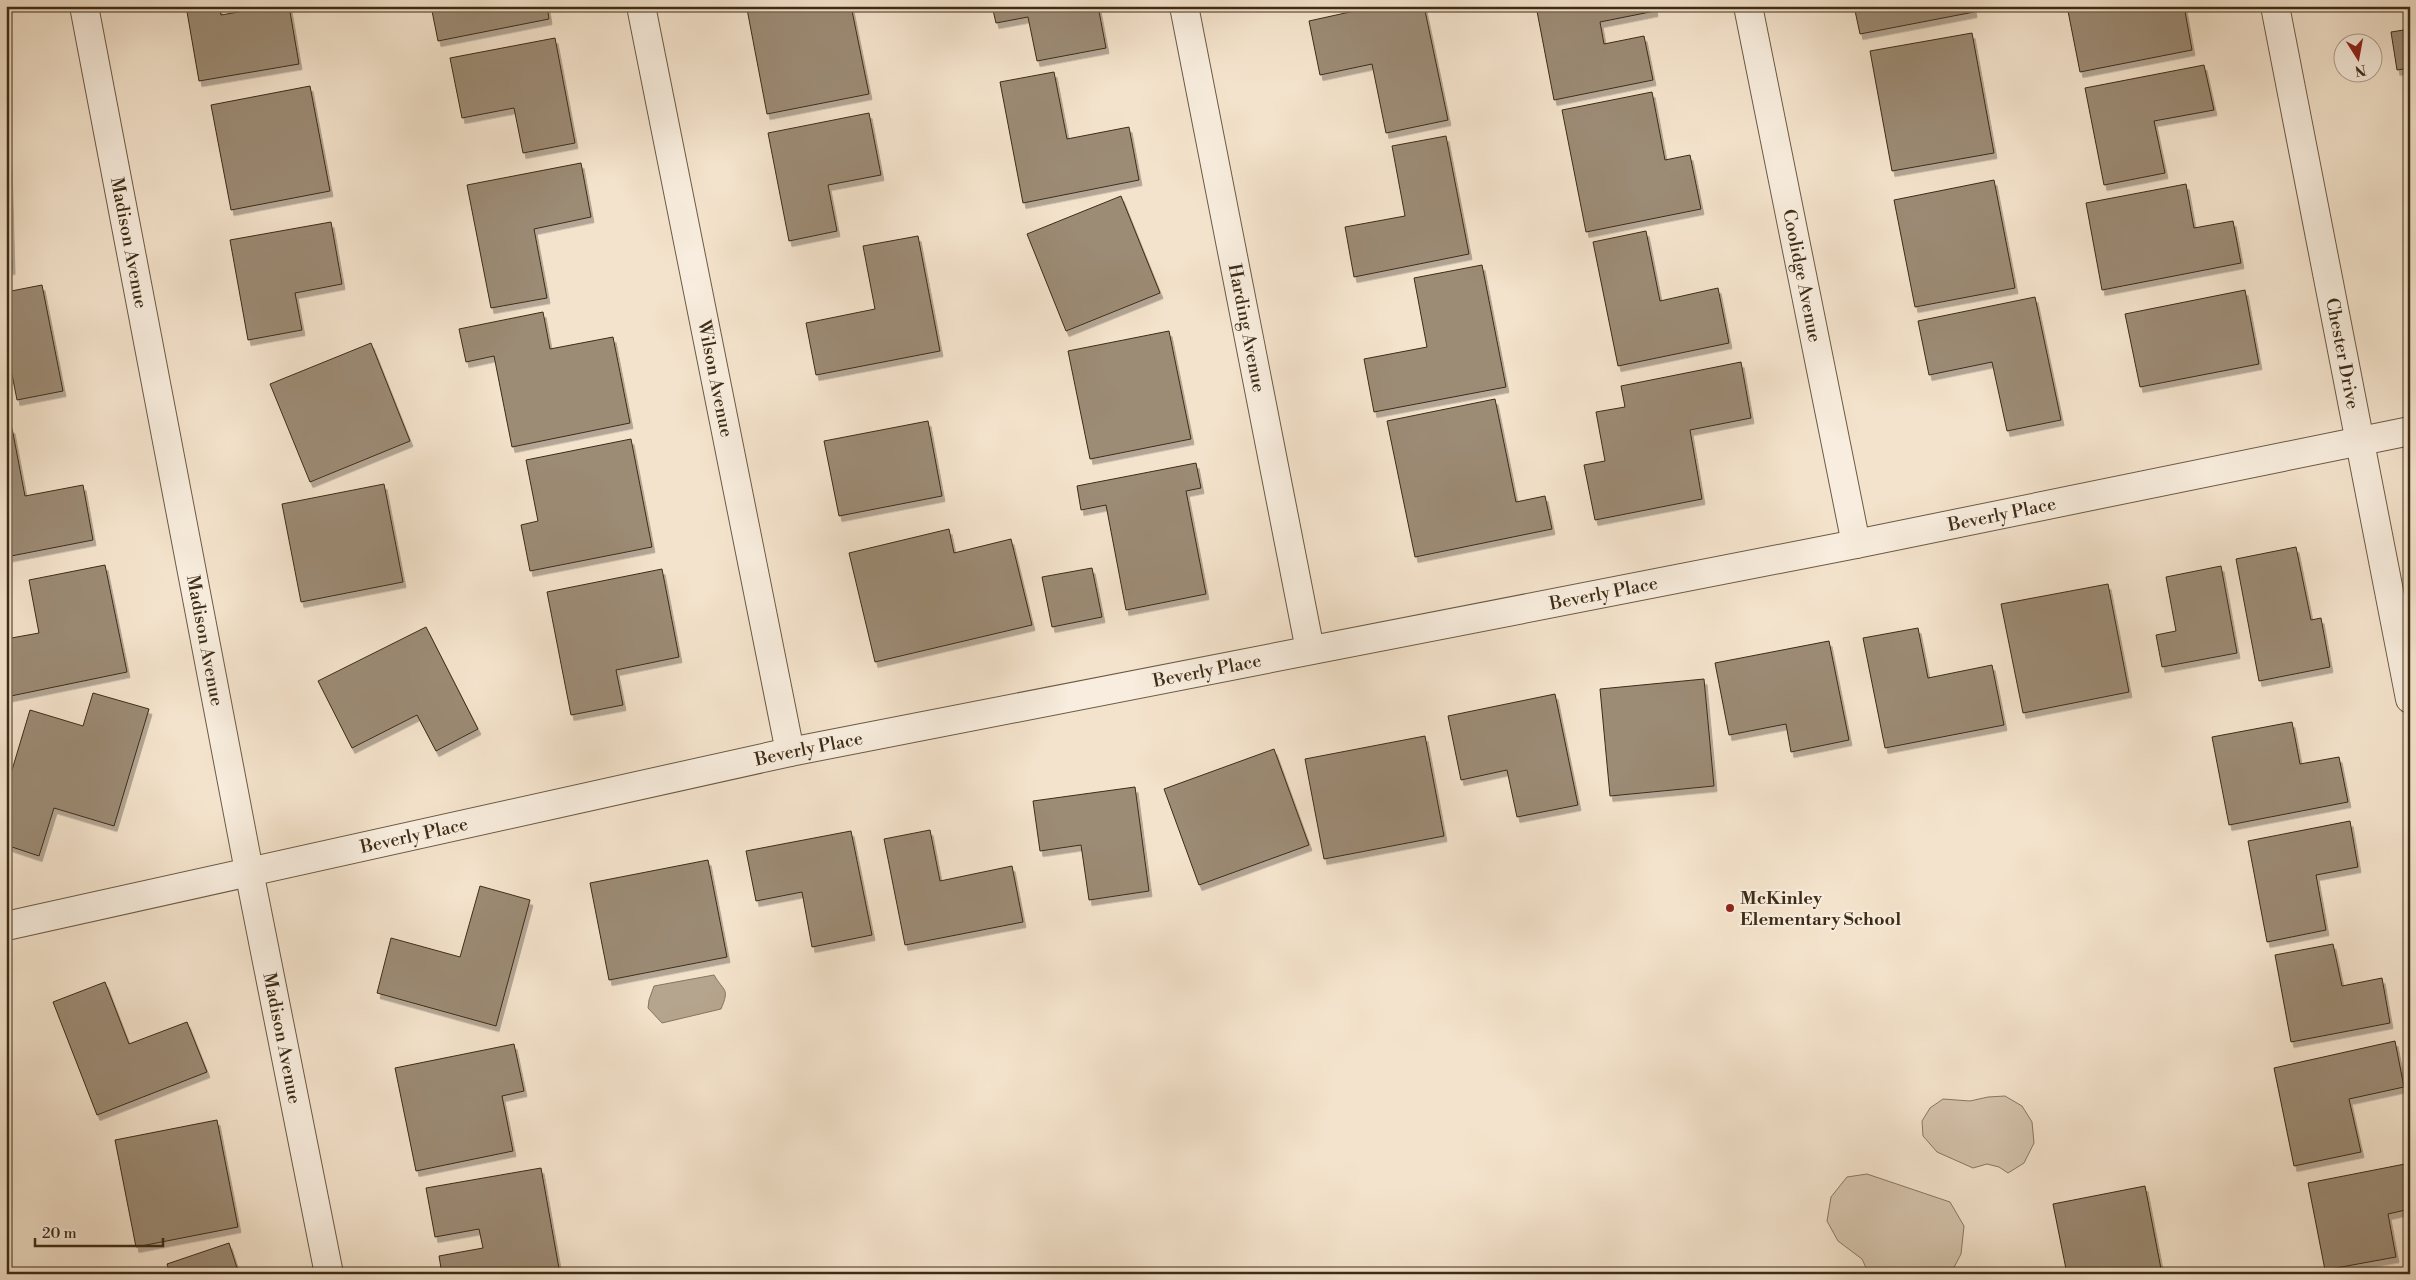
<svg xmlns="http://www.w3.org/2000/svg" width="2416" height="1280" font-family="'Libre Bodoni',serif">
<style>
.green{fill:#d5c4ad;stroke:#897862}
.water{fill:#b6a58e;stroke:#86755e}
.building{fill:#9c8b75;stroke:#3d2c16;filter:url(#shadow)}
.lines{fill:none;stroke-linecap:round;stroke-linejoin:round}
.minor-casing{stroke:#6b5a44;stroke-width:30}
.minor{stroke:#f8edde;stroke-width:28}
.poi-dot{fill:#8f2418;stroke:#f8edde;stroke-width:2}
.labels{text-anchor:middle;stroke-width:4;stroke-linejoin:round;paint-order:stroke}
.street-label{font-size:18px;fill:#3d2c16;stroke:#f8edde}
.poi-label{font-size:18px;font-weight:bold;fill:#3d2c16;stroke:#f8edde;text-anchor:start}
</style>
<defs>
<filter id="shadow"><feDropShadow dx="3" dy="5.5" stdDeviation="0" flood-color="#0004"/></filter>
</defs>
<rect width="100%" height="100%" fill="#f4e3cc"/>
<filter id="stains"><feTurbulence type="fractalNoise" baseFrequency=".004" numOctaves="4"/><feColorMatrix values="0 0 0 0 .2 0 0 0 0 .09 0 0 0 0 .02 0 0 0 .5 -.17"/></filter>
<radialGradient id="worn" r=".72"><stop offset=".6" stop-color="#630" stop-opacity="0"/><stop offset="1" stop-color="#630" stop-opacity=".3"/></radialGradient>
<g class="green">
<path d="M2005,1096L2022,1106L2032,1122L2034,1143L2024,1163L2008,1173L1999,1167L1987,1164L1973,1168L1937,1152L1923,1136L1922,1121L1930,1108L1943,1099L1970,1101L1988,1097Z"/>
<path d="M1867,1174L1950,1202L1964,1226L1961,1254L1951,1273L1869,1274L1862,1259L1838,1241L1827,1221L1831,1197L1847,1177Z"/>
</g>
<path class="water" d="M714,975C724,992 730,988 721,1009L662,1023L648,1008L649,1000L654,986Z"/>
<g class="building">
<path d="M186,6H219L221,15L273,6H289L299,64L199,81Z"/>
<path d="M431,6H547L549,19L438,41Z"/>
<path d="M763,6H851L869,94L767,114L747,9Z"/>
<path d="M992,6H1098L1106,48L1037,61L1028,17L996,23Z"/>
<path d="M1377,6H1424L1448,120L1386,133L1372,64L1320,75L1309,21Z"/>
<path d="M1536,6H1654L1655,11L1600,22L1604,44L1644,36L1653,80L1554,100Z"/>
<path d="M1854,6H1973L1974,12L1860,34Z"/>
<path d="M2067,6H2144L2145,11L2168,6H2184L2192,50L2080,72Z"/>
<path d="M2410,29V68L2397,70L2391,32Z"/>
<path d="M1972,33L1994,153L1892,171L1870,51Z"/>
<path d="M555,38L575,143L523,153L514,108L462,118L450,58Z"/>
<path d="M2204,65L2214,110L2154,121L2165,173L2104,185L2085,88Z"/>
<path d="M1054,72L1067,139L1129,127L1139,180L1023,203L1000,82Z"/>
<path d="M310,86L330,191L231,210L211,105Z"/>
<path d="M1652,92L1665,160L1690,155L1701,209L1586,232L1562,110Z"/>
<path d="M869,113L881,175L828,185L837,231L789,241L768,133Z"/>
<path d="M1446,136L1469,254L1354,277L1345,227L1405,216L1392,146Z"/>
<path d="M6,161H9L12,269H6Z"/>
<path d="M581,163L591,217L534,229L547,298L491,308L467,185Z"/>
<path d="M1994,180L2015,288L1915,307L1894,200Z"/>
<path d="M2186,184L2194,228L2233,221L2241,263L2102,290L2086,203Z"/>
<path d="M1121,196L1160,293L1066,331L1027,234Z"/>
<path d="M331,222L342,284L295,293L302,330L248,340L230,240Z"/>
<path d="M1646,231L1660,301L1718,288L1729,343L1618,366L1593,242Z"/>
<path d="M918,236L940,351L816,375L806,323L875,309L863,246Z"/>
<path d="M1482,265L1506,387L1374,412L1364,359L1427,347L1414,278Z"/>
<path d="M42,285L63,391L17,400L8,354L6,355V292Z"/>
<path d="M2245,290L2259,364L2140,387L2125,314Z"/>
<path d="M2035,297L2061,420L2007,431L1992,362L1929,375L1918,321Z"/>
<path d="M543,312L550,349L613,337L630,423L512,447L494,356L466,362L459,329Z"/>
<path d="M1169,331L1191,439L1090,459L1068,351Z"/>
<path d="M371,343L410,441L310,482L270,384Z"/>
<path d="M1741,362L1751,418L1690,430L1702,499L1595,520L1584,465L1605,461L1596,412L1625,407L1621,386Z"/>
<path d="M1495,399L1516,502L1545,496L1552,529L1415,557L1387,421Z"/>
<path d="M928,421L942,496L839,516L824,441Z"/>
<path d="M12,428L25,496L83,485L93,540L6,557V429Z"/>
<path d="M631,439L652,547L530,571L521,525L538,521L526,460Z"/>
<path d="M1196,463L1201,488L1186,491L1206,594L1126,610L1106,505L1081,510L1077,486Z"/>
<path d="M384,484L403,582L301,602L282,504Z"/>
<path d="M949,529L954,553L1011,539L1032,625L875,662L849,553Z"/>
<path d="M2296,547L2311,620L2321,618L2330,667L2259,681L2236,559Z"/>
<path d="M105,565L127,672L6,697V639L39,633L29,580Z"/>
<path d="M2221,566L2237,653L2162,667L2156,635L2176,631L2166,577Z"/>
<path d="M1092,568L1102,617L1052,627L1042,577Z"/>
<path d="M662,569L679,657L616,670L623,705L571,715L547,592Z"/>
<path d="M2108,584L2129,692L2023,713L2001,604Z"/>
<path d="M426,627L478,729L436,751L417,715L352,748L318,681Z"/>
<path d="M1918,628L1928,678L1992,665L2004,725L1885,748L1863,638Z"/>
<path d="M1829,641L1849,740L1791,752L1786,724L1729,735L1715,663Z"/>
<path d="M1704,679L1714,786L1610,796L1600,689Z"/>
<path d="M93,693L149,709L114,826L54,808L39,856L6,845V790L30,710L83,726Z"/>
<path d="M1555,694L1578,805L1517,817L1507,770L1461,780L1448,716Z"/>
<path d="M2292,722L2300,764L2339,757L2348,802L2229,825L2212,737Z"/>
<path d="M1425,736L1444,836L1324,859L1305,759Z"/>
<path d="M1274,749L1309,845L1199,885L1164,789Z"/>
<path d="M1135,787L1149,891L1089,900L1081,845L1040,851L1033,801Z"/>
<path d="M2350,821L2358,867L2316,875L2326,930L2267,942L2248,841Z"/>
<path d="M930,830L940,881L1012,866L1023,922L905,945L884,839Z"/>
<path d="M851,831L872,935L812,947L802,892L756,901L746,851Z"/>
<path d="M708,860L727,957L609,980L590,883Z"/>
<path d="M480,886L530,900L496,1026L377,993L391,938L460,957Z"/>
<path d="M2333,944L2342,986L2382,978L2390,1023L2291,1042L2275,955Z"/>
<path d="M105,982L129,1044L187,1022L207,1072L97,1115L53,1002Z"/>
<path d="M2395,1041L2404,1087L2349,1099L2361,1152L2294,1166L2274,1068Z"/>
<path d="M514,1044L524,1091L502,1096L513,1151L416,1171L395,1068Z"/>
<path d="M217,1120L238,1227L136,1247L115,1140Z"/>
<path d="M2410,1163V1209L2388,1214L2396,1257L2325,1270L2308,1183Z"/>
<path d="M541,1168L560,1274H442L439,1256L483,1248L479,1229L435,1237L426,1188Z"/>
<path d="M2145,1186L2162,1274H2067L2053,1204Z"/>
<path d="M229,1243L239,1274H170L167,1264Z"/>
</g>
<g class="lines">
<defs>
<g id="minor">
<path id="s1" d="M84,6L249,871L329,1274"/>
<path id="s2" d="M641,6L790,752"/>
<path id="s3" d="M1184,6L1310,650"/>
<path id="s4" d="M1748,6L1856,544"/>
<path id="s5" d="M2275,6L2410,699"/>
<path id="s6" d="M6,926L790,752L1856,544L2410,431"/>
</g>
</defs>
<use href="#minor" class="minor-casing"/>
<use href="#minor" class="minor"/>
</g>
<circle class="poi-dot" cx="1730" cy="908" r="5"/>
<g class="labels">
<g class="street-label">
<text dy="6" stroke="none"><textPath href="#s1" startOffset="241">Madison Avenue</textPath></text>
<text dy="6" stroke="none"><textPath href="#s4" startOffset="275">Coolidge Avenue</textPath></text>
<text dy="6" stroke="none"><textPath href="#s3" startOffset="328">Harding Avenue</textPath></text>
<text dy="6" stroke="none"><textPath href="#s5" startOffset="354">Chester Drive</textPath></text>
<text dy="6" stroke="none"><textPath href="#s2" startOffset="380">Wilson Avenue</textPath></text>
<text dy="6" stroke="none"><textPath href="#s6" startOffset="2038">Beverly Place</textPath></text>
<text dy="6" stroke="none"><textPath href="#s6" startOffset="1632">Beverly Place</textPath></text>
<text dy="6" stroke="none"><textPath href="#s1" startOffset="646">Madison Avenue</textPath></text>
<text dy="6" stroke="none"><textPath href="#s6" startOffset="1228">Beverly Place</textPath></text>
<text dy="6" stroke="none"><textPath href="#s6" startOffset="822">Beverly Place</textPath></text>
<text dy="6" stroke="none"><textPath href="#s6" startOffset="418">Beverly Place</textPath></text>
<text dy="6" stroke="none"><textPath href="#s1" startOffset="1051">Madison Avenue</textPath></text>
</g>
<g class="poi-label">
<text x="1740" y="904">McKinley<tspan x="1740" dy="21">Elementary School</tspan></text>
</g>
</g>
<rect width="2416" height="1280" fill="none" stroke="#f4e3cc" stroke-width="25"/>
<rect x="8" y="8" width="2401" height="1265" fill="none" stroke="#3d2c16" stroke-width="2.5"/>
<rect x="12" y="12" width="2391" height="1255" fill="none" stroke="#3d2c16"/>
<g transform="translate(2358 58) rotate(169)"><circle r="24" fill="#f8edde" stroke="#ada08e"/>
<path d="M0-4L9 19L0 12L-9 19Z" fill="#8f2418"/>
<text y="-8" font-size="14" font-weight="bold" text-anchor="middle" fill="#3d2c16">N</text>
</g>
<path d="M35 1238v8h128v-8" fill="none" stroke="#3d2c16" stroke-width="2.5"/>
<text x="42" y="1238" font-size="15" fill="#3d2c16" stroke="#f8edde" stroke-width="4" paint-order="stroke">20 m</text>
<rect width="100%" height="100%" filter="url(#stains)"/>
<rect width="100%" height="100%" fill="url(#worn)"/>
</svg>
